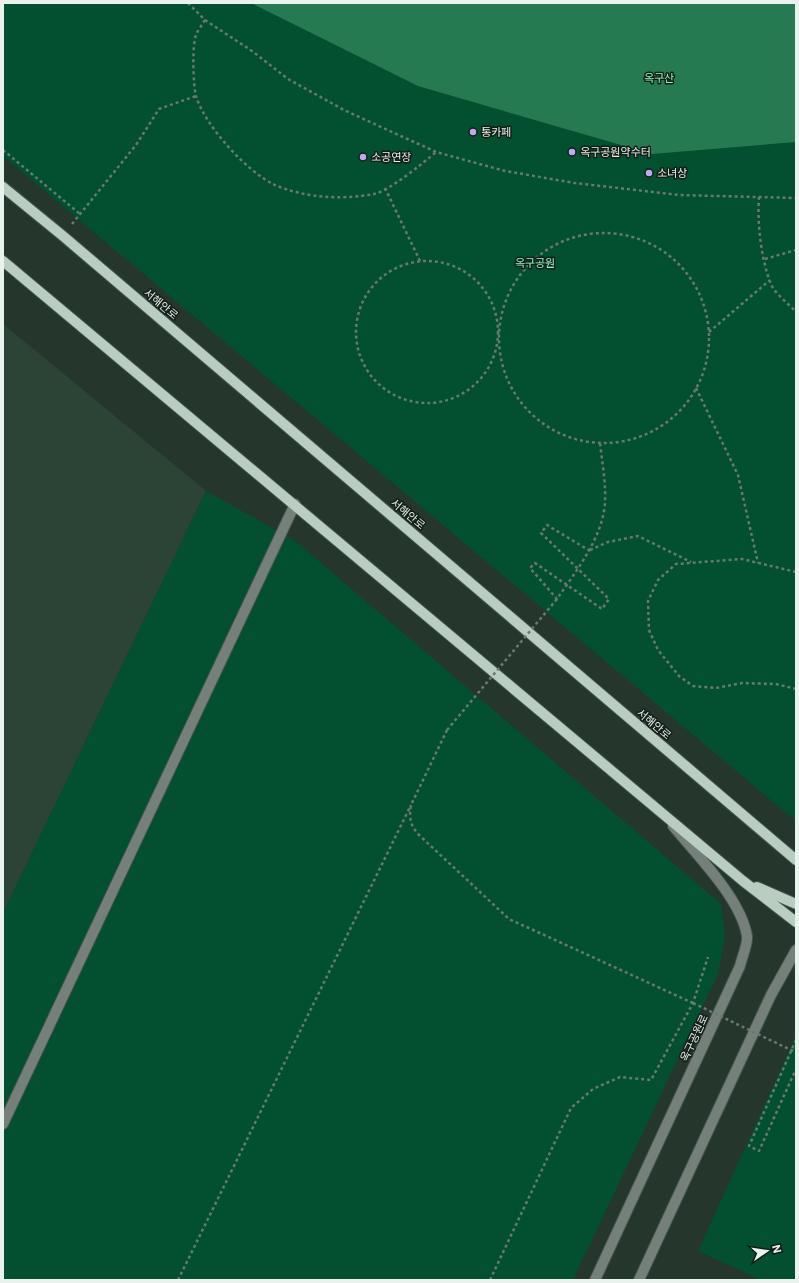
<svg xmlns="http://www.w3.org/2000/svg" width="799" height="1283" font-family="Commissioner,'Noto Sans KR',sans-serif">
<style>
.built{fill:#2b4436}
.green{fill:#025030}
.forest{fill:#257a51}
.lines{fill:none;stroke-linecap:round;stroke-linejoin:round}
.minor-casing{stroke:#44554b;stroke-width:12}
.major-casing{stroke:#44554b;stroke-width:12}
.path{stroke:#697970;stroke-width:2.5;stroke-dasharray:3 3;stroke-linecap:butt}
.minor{stroke:#76807a;stroke-width:10}
.major{stroke:#bacdc1;stroke-width:10}
.path-bridge{stroke:#697970;stroke-width:2.5;stroke-dasharray:3 3;stroke-linecap:butt}
.poi-dot{fill:#c3a7f2;stroke:#141c17;stroke-width:1.5}
.labels{text-anchor:middle;stroke-width:3;stroke-linejoin:round;paint-order:stroke}
.park-label{font-size:11px;fill:#92fbc1;stroke:#141c17}
.poi-label{font-size:11px;fill:#e7f3ec;stroke:#141c17;text-anchor:start}
.street-label{font-size:11px;fill:#e7f3ec;stroke:#141c17}
</style>
<rect width="100%" height="100%" fill="#25372c"/>
<path class="built" d="M3,324L206,491L3,913Z"/>
<g class="green">
<path d="M3,3H796V819L784,811L3,156Z"/>
<path d="M206,491L294,540L721,904L725,936L718,974L573,1280H3V913Z"/>
<path d="M796,1036V1280H761L698,1251Z"/>
</g>
<path class="forest" d="M251,3H796V142L652,154L418,86Z"/>
<g class="lines">
<defs>
<g id="minor">
<path d="M3,1124L295,504"/>
<path d="M595,1280L740,966C742,957 748,944 747,936C741,899 697,855 673,826"/>
<path d="M639,1280L771,995L796,950"/>
</g>
<g id="major">
<path d="M3,187L63,236L796,860"/>
<path d="M3,261L743,881L796,922"/>
<path d="M757,887L796,904"/>
</g>
</defs>
<use href="#minor" class="minor-casing"/>
<use href="#major" class="major-casing"/>
<g class="path">
<path d="M188,3L205,20L252,51L288,79L344,110L436,152L505,171L575,183L679,195L796,198"/>
<path d="M205,20C202,25 198,30 196,35C192,45 193,85 196,96C205,126 247,172 275,185C305,198 342,200 374,194C389,191 423,163 436,152"/>
<path d="M3,150L80,214"/>
<path d="M385,188L420,261"/>
<path d="M759,197C757,222 761,260 771,284C775,294 789,304 796,312"/>
<path d="M72,224L136,145L159,109L196,96"/>
<circle cx="604" cy="338" r="105"/>
<path d="M765,259L796,250"/>
<circle cx="427" cy="332" r="71"/>
<path d="M709,332L770,280"/>
<path d="M696,388L738,475L758,563"/>
<path d="M590,550L608,542L638,536L691,562"/>
<path d="M590,551L547,525L541,533L609,599L602,609L535,563L530,568L557,599C576,571 604,536 605,501C606,482 602,462 600,443"/>
<path d="M796,572L742,559L676,564L658,580L648,601L649,630L658,650L679,676L693,686L716,688L742,683L776,684L796,689"/>
<path d="M447,730L411,805C409,818 410,825 419,835L509,919L693,1003"/>
<path d="M796,1040L749,1146L759,1151L796,1069"/>
<path d="M178,1280L411,805"/>
<path d="M490,1280L571,1108L593,1089L620,1077L651,1080L693,1003L708,957"/>
</g>
<use href="#minor" class="minor"/>
<use href="#major" class="major"/>
<g class="path-bridge">
<path d="M447,730L557,599"/>
<path d="M693,1003L793,1051"/>
</g>
</g>
<g class="poi-dot">
<circle cx="473" cy="132" r="4"/>
<circle cx="572" cy="152" r="4"/>
<circle cx="363" cy="157" r="4"/>
<circle cx="649" cy="173" r="4"/>
</g>
<g class="labels">
<g class="park-label">
<text x="659" y="82">옥구산</text>
<text x="535" y="267">옥구공원</text>
</g>
<g class="poi-label">
<text x="481" y="136">통카페</text>
<text x="580" y="156">옥구공원약수터</text>
<text x="371" y="161">소공연장</text>
<text x="657" y="177">소녀상</text>
</g>
<g class="street-label">
<text transform="translate(161 304) rotate(40)" y="4">서해안로</text>
<text transform="translate(408 514) rotate(40)" y="4">서해안로</text>
<text transform="translate(654 724) rotate(40)" y="4">서해안로</text>
<text transform="translate(694 1038) rotate(-65)" y="4">옥구공원로</text>
</g>
</g>
<rect width="799" height="1283" fill="none" stroke="#e7f3ec" stroke-width="8"/>
<g transform="translate(767 1251) rotate(77)" stroke="#141c17" stroke-width="3" paint-order="stroke">
<path d="M0-3L7 15L0 10L-7 15Z" fill="#e7f3ec"/>
<text y="-6" font-size="11" font-weight="bold" text-anchor="middle" fill="#e7f3ec">N</text>
</g>
</svg>
